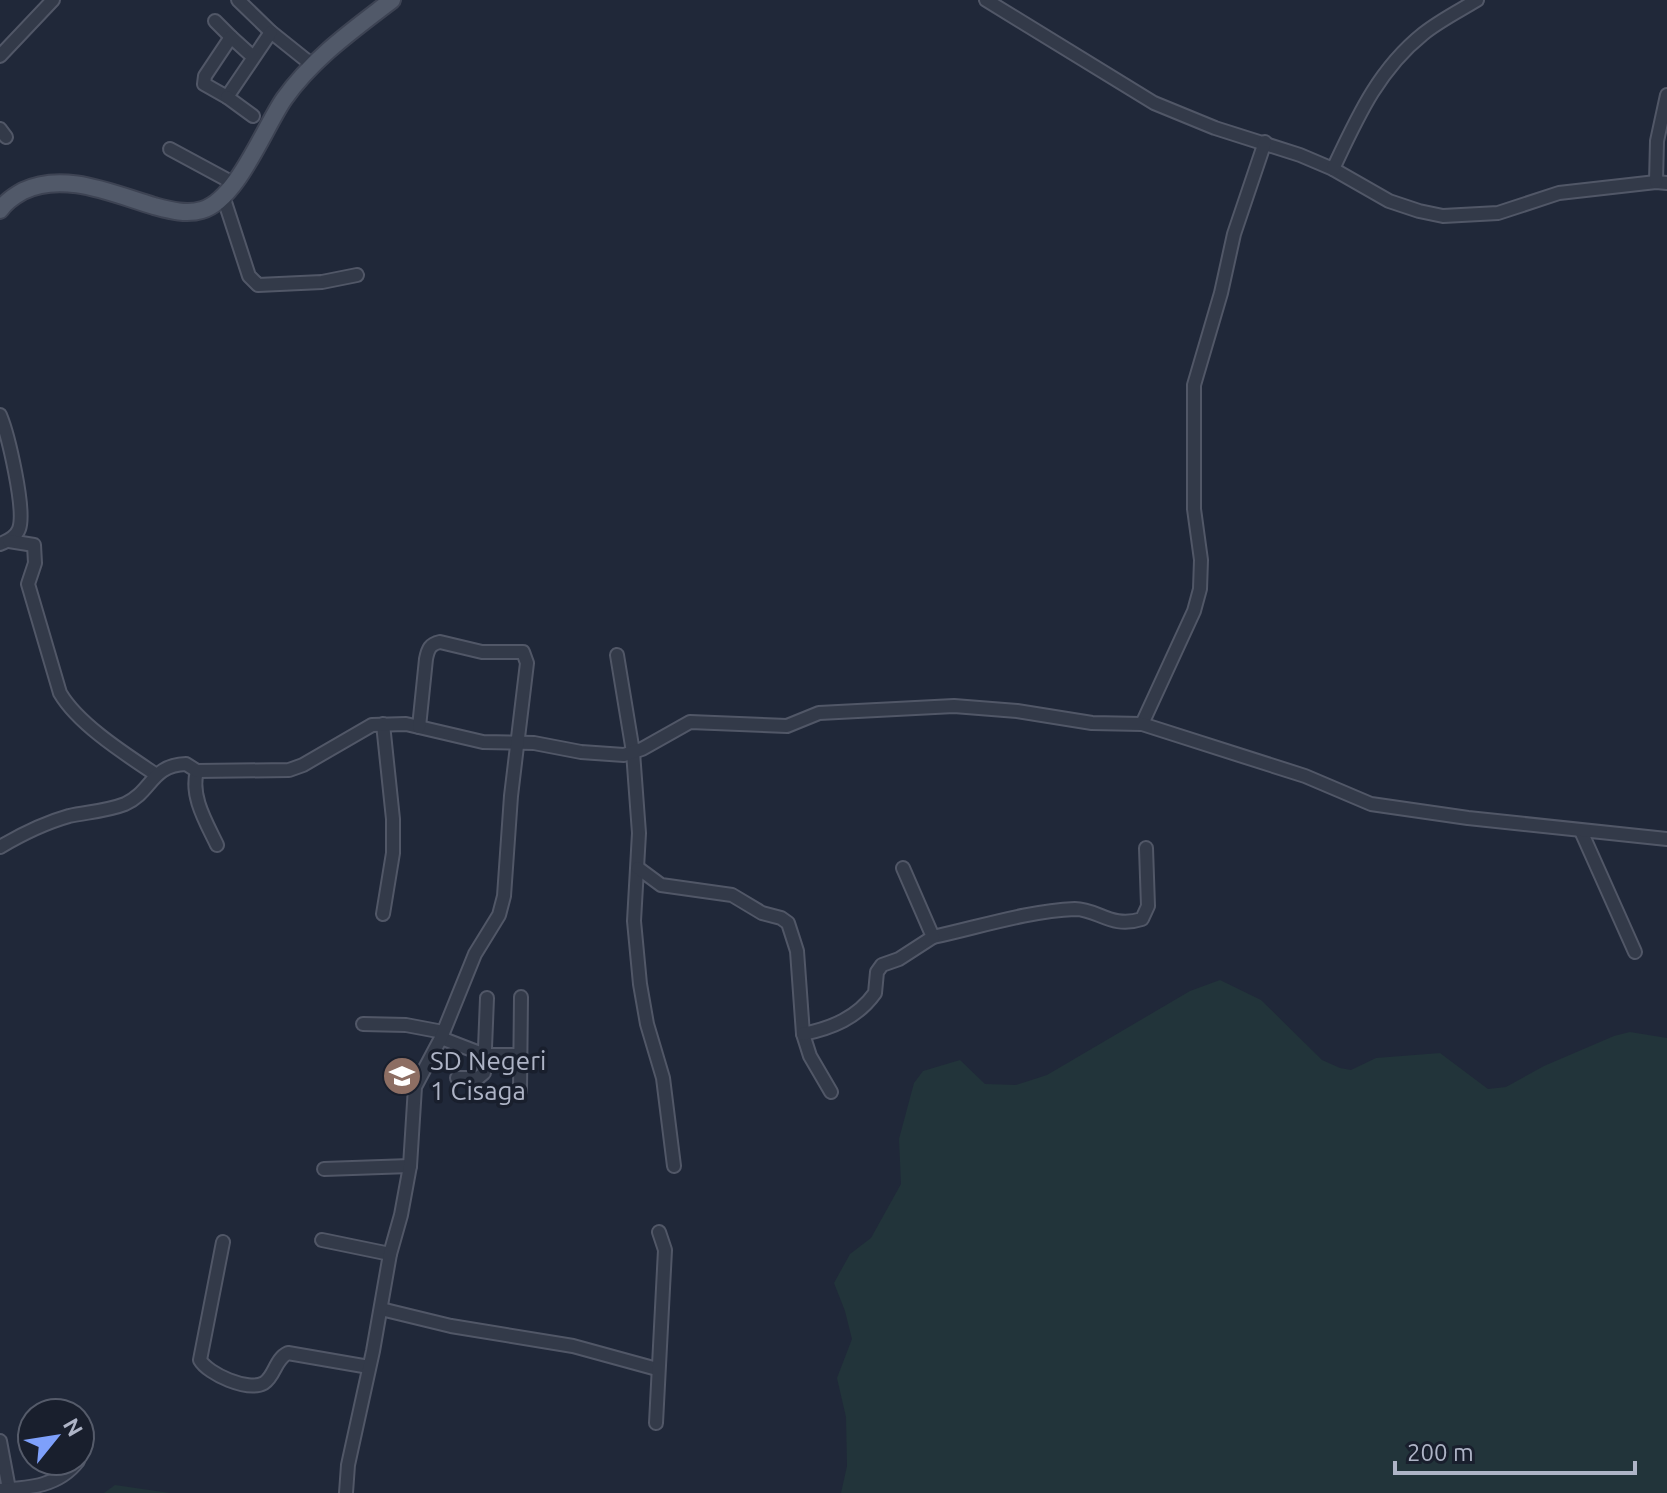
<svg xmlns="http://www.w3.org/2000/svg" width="1667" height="1493" font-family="Ubuntu,sans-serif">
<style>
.green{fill:#22343a}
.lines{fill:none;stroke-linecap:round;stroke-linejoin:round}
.minor-casing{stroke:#515767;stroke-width:16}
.major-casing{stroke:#3d4353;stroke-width:20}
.minor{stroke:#333a49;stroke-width:12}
.major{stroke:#515969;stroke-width:16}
.labels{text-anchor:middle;stroke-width:7;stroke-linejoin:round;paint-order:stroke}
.poi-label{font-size:26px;fill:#aeb4c6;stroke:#191f2d;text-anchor:start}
</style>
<rect width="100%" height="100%" fill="#202839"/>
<g class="green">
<path d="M1220,980L1261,1000L1322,1060L1340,1068L1351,1070L1376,1058L1440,1053L1488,1089L1506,1087L1544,1066L1614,1036L1630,1032L1667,1038V1493H841L847,1466L846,1417L837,1378L852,1339L845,1311L834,1283L850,1254L871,1238L901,1184L899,1139L914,1083L923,1071L960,1060L985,1084L1016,1085L1047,1075L1190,991Z"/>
<path d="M406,1060L417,1061L411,1096L403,1095Z"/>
<path d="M115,1485L170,1493H104Z"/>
</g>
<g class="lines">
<defs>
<g id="minor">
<path d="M238,0L271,32L311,64"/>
<path d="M986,0L1154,103L1215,128L1300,155L1333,169L1389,201L1419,211L1443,216L1498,213L1559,193L1656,182L1667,183"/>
<path d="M215,21L231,37"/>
<path d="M0,56L53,0"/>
<path d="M252,56L231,37L205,76L204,84L227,97L271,32"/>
<path d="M227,97L253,116"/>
<path d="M0,129L6,137"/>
<path d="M170,149L233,183"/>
<path d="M1333,169C1357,118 1378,70 1423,34C1439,21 1459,11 1477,0"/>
<path d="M1656,182L1657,141L1667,95"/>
<path d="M223,196L249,276L258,285L322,282L357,275"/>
<path d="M0,415C8,434 26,510 19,529C16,537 8,541 0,544"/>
<path d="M9,541L34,545L35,563L28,584L60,693C78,724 125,754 155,774"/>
<path d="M617,655L633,752L639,833L634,921L640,984L647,1024L663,1078L674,1166"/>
<path d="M383,724L393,819V853L383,914"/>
<path d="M1142,724L1194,611L1200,589L1201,560L1194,509V385L1221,293L1234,234L1265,142"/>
<path d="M197,771C190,796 206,822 217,845"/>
<path d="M1581,831L1635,952"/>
<path d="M0,847C22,834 44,823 69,816C88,812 107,811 125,804C152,792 151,765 186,764L197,771L289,770L303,765L372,725L406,724L483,742L534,743L581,752L624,755L642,749L690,722L787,726L819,713L954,706L1017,711L1092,723L1142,724L1305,776L1371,804L1468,818L1667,839"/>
<path d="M638,868L661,885L732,895L762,913L781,918L788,923L797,951L803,1034L810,1056L831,1092"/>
<path d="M933,937C979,927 1028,911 1075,909C1098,909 1111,929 1142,919L1148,906L1146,848"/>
<path d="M363,1024L406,1025L443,1032"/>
<path d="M803,1034C832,1028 857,1018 875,993L877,972L882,965L899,959L933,937L903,868"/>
<path d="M441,1038L485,1055H520"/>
<path d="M457,1078H478L484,1073L487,998"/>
<path d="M520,1091L521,997"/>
<path d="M324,1169L410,1166"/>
<path d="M322,1240L390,1254"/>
<path d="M223,1242L200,1360C208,1374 248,1392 264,1383C275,1376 275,1359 288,1353L369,1367"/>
<path d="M381,1309L451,1326L573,1346L657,1369"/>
<path d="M656,1423L665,1250L659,1232"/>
<path d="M0,1441L9,1489"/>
<path d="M0,1490C30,1488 59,1486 78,1461"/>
<path d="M346,1493L348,1465L373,1351L390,1254L401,1215L410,1166L415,1087L441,1038L475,954L499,915L504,896L511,796L527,663L523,652H482L440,642C430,644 428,649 426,659L419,727"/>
</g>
<path id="major" d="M0,210C6,201 14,196 23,191C64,171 113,194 154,206C169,210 186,215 202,210C237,200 264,128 284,99C313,58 353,30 392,0"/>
</defs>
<use href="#minor" class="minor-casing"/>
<use href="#major" class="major-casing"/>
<use href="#minor" class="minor"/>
<use href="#major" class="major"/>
</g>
<defs>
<symbol id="school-disc" viewBox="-11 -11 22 22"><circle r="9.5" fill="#8d6e63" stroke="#191f2d"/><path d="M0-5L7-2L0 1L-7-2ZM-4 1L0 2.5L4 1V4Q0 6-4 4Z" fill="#fff"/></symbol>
</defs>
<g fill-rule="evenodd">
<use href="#school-disc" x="380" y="1054" width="44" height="44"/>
</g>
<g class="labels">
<g class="poi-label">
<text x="430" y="1070">SD Negeri<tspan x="430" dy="30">1 Cisaga</tspan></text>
</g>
</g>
<g transform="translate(56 1437) rotate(60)"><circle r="38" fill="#191f2d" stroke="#555b6a" stroke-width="2"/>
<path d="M0-6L14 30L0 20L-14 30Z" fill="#7ea0fb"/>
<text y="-12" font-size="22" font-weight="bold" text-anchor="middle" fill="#aeb4c6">N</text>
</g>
<path d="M1395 1461v12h240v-12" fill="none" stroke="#aeb4c6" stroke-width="4"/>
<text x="1407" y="1461" font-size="24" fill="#aeb4c6" stroke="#191f2d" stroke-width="6" paint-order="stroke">200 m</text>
</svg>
